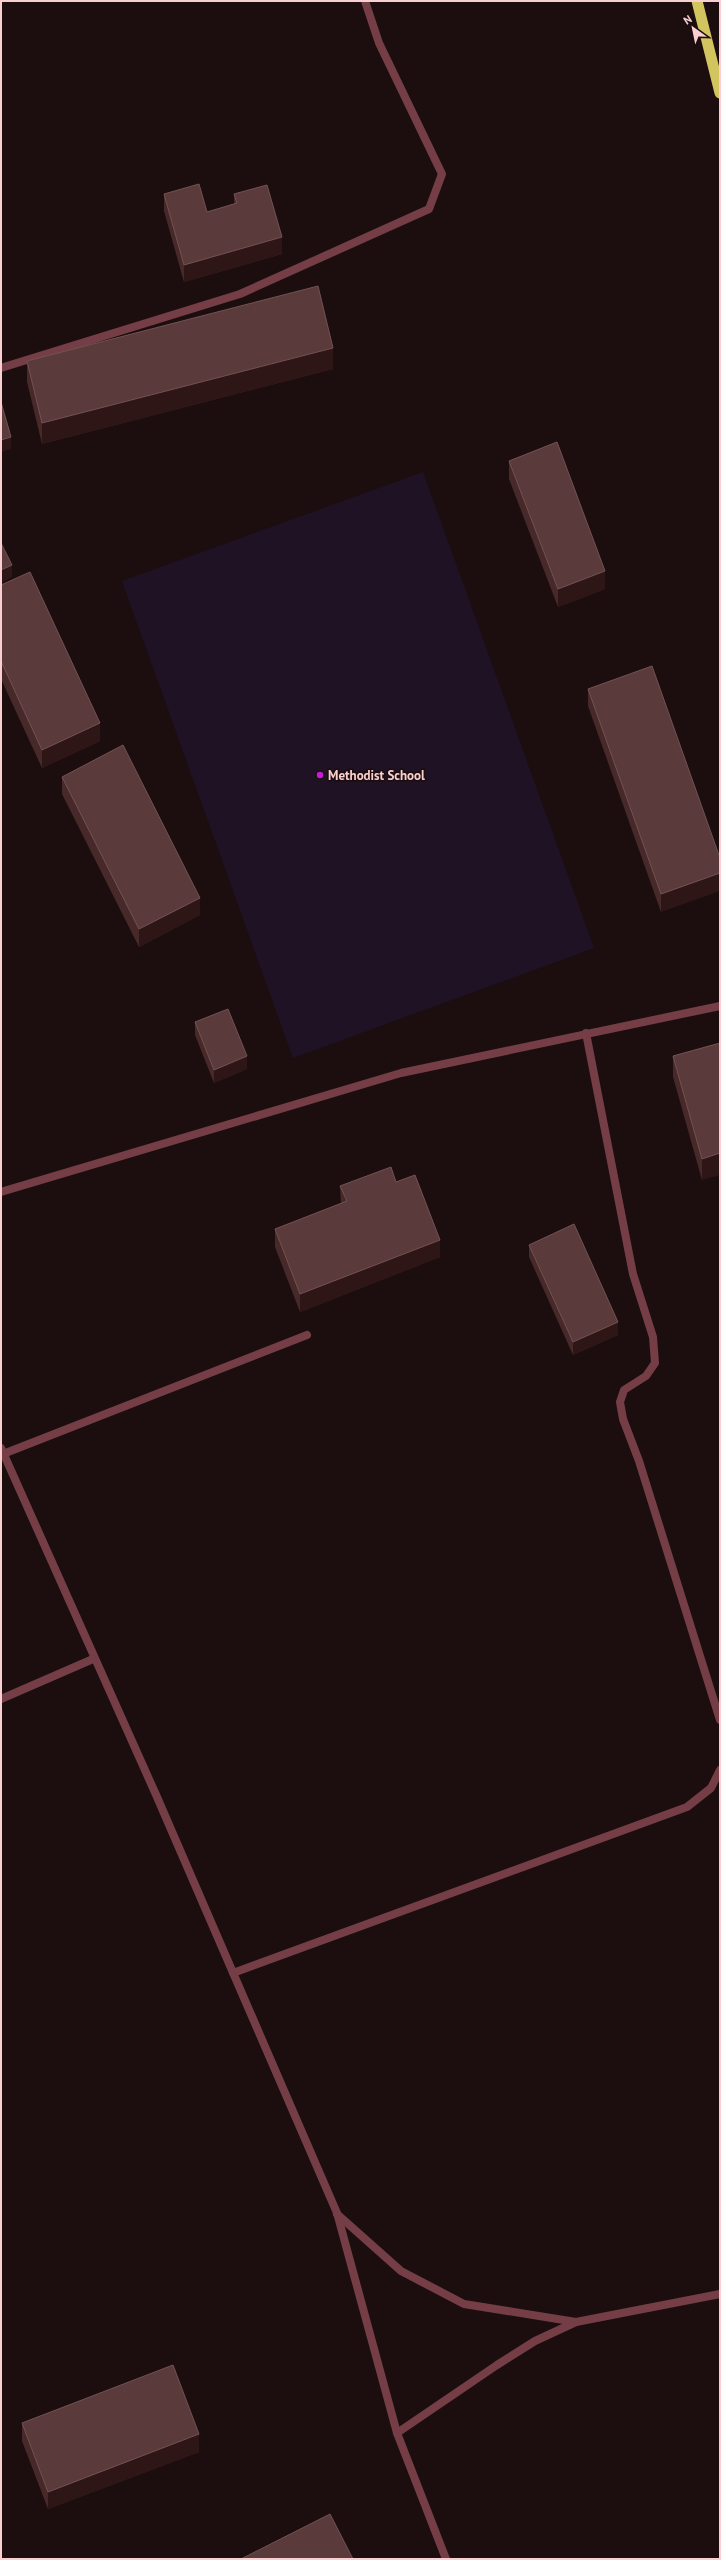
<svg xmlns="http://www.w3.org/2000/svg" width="721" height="2560" font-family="'PT Sans',sans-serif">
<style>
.green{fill:#201225}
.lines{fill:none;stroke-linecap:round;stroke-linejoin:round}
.minor{stroke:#753e47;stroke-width:8}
.trunk{stroke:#d2c45e;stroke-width:11}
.wall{fill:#472929}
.shaded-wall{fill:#2e1616}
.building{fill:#5a3a3b;stroke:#735253}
.poi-dot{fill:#c61cd8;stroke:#1c0e0e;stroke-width:1.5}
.labels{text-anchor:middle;stroke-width:3.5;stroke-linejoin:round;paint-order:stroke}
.poi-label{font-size:13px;font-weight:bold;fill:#f9cfd2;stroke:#1c0e0e;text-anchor:start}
</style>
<rect width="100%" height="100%" fill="#1c0e0e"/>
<path class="green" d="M423,472L594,948L293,1058L122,581Z"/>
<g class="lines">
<g class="minor">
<path d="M1,368L240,294L429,209L442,174L379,43L365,1"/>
<path d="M586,1033L633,1274L653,1337L655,1363L646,1376L624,1390L620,1402L623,1419L639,1461L720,1720"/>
<path d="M1,1192L401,1073L720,1006"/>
<path d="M1,1448L157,1797L337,2213L397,2433L446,2559"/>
<path d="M3,1454L307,1335"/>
<path d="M1,1699L93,1659"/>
<path d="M233,1973L687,1807L711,1788L720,1770"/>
<path d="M337,2214L401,2271L464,2304L576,2322"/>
<path d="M397,2433L497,2365L535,2341L576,2322L720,2294"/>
</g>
<path class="trunk" d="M697,1L720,93"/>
</g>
<g class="wall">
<path d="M164,194L207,212L234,204V194L282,254L184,282L164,211Z"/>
<path d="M27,361L333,369L42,444L27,382Z"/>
<path d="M509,461L605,589L558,607L509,479Z"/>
<path d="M1,585L100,741L42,768L1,679Z"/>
<path d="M588,689L720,858L661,912L588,706Z"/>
<path d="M62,777L200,915L139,947L62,794Z"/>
<path d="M195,1022L247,1069L214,1083L195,1035Z"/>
<path d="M720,1043L702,1180L673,1077V1056Z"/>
<path d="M396,1182L440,1257L300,1312L275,1247V1229L341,1204L340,1186Z"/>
<path d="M529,1245L618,1335L573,1355L529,1257Z"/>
<path d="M22,2423L199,2452L48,2509L22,2441Z"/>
</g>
<g class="shaded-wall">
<path d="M282,237V254L184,282V265Z"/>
<path d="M333,348V369L42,444V423Z"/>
<path d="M11,437V449L1,452V440Z"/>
<path d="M12,565V577L1,583V570Z"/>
<path d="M605,571V589L558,607V589Z"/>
<path d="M100,723V741L42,768V750Z"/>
<path d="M720,873V891L661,912V894Z"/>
<path d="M200,898V915L139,947V929Z"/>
<path d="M247,1056V1069L214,1083V1070Z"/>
<path d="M720,1153V1175L702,1180V1159Z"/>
<path d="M440,1240V1257L300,1312V1294Z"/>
<path d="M618,1322V1335L573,1355V1342Z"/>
<path d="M199,2434V2452L48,2509V2492Z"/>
</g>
<g class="building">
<path d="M199,184L207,212L237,203L234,194L267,185L282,237L184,265L164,194Z"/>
<path d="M318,286L333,348L42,423L27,361Z"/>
<path d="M1,402L11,437L1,440Z"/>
<path d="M557,442L605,571L558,589L509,461Z"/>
<path d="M1,543L12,565L1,570Z"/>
<path d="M30,572L100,723L42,750L1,661V585Z"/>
<path d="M652,666L720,858V873L661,894L588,689Z"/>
<path d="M123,745L200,898L139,929L62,777Z"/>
<path d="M228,1009L247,1056L214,1070L195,1022Z"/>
<path d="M720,1043V1153L702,1159L673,1056Z"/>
<path d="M391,1167L396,1182L415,1175L440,1240L300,1294L275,1229L347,1201L340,1186Z"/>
<path d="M574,1224L618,1322L573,1342L529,1245Z"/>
<path d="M173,2365L199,2434L48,2492L22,2423Z"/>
<path d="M330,2514L353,2559H241Z"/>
</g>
<circle class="poi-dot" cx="320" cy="775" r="4"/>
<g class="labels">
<g class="poi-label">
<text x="328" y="780">Methodist School</text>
</g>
</g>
<rect width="721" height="2560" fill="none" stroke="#f9cfd2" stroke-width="4"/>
<g transform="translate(693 28) rotate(327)" stroke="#1c0e0e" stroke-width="3" paint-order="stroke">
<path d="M0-3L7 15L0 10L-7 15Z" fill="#f9cfd2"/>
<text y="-6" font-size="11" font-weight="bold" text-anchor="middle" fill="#f9cfd2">N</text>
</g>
</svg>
